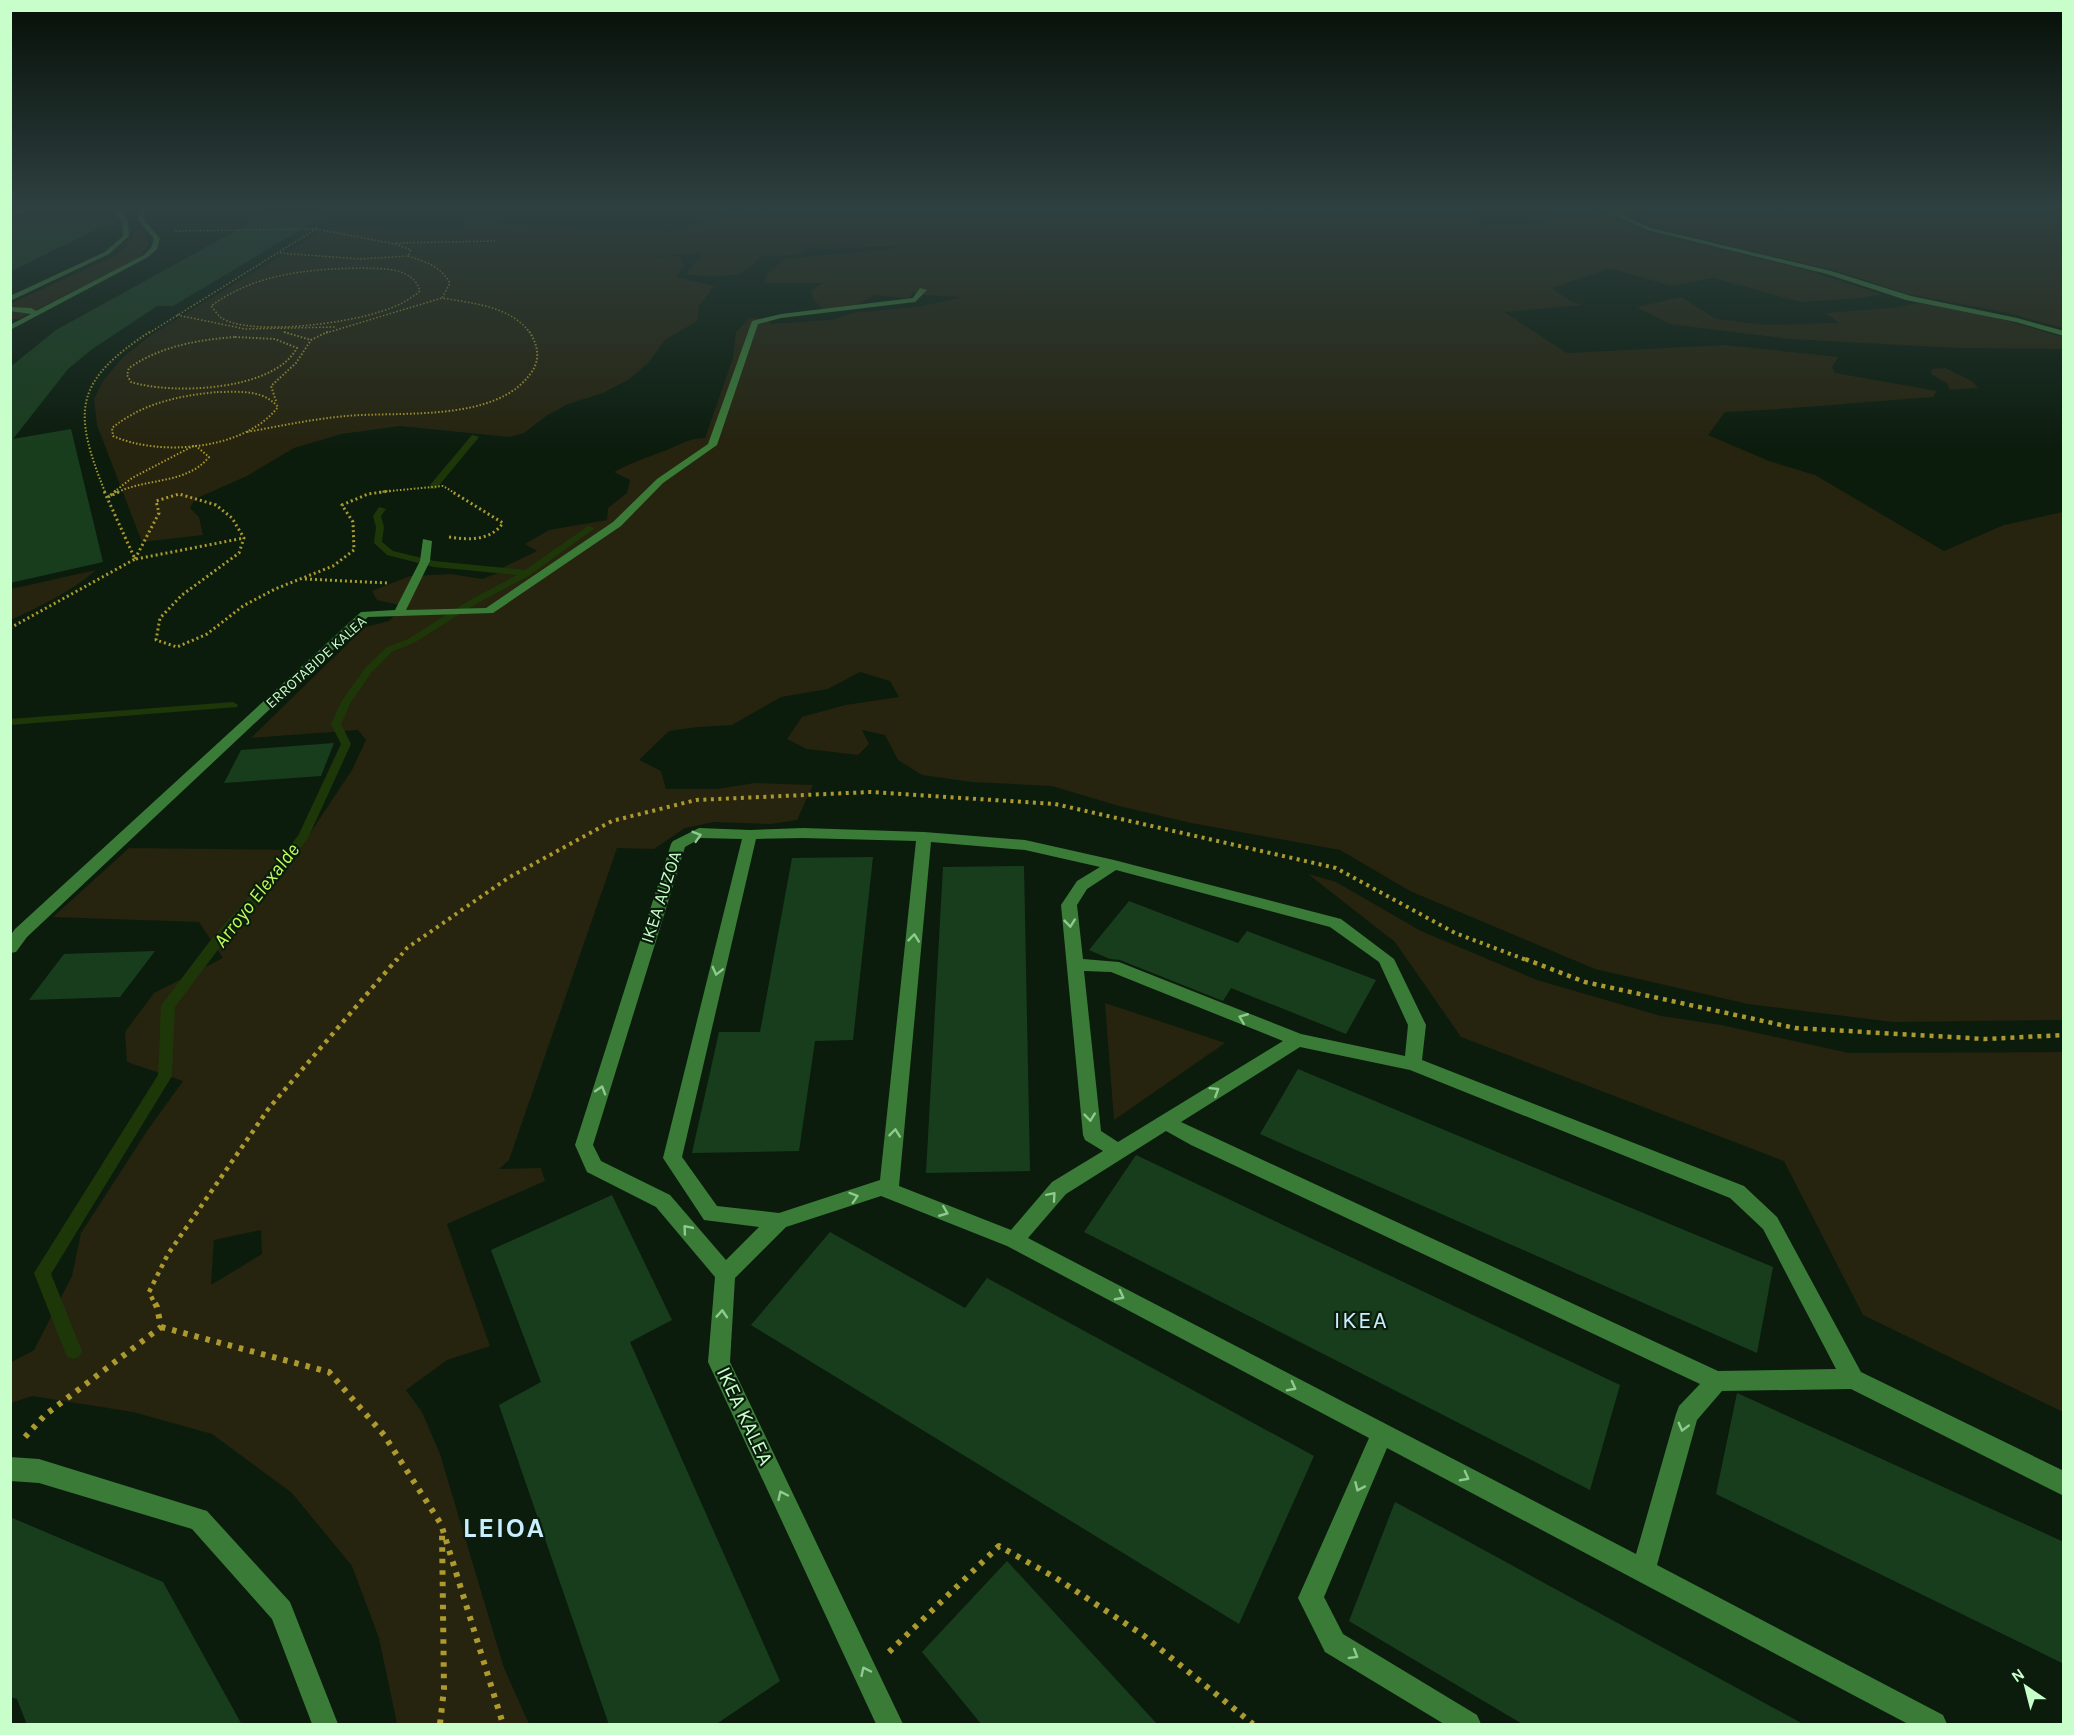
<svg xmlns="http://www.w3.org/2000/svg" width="2074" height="1735" font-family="Karla,sans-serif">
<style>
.green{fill:#26230e;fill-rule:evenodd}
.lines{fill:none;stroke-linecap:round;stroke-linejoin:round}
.stream{fill:#1e3709;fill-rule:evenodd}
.building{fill:#183d1c}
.path-far5{stroke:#ac9a2e;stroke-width:1.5;stroke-dasharray:1.5 2;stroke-linecap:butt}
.path-far4{stroke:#ac9a2e;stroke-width:2;stroke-dasharray:1.5 2;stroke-linecap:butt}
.path-far3{stroke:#ac9a2e;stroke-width:3;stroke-dasharray:2 3;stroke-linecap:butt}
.path-far2{stroke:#ac9a2e;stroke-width:4;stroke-dasharray:3 4.5;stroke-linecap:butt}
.path-far1{stroke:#ac9a2e;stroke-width:4.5;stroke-dasharray:4 5;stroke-linecap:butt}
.path{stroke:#ac9a2e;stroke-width:6;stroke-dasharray:4.5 7;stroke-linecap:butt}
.minor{fill:#3a7b37;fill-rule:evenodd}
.oneway{stroke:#8fca8f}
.labels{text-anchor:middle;stroke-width:4.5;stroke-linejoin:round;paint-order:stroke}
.far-street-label{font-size:15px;fill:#c7fec9;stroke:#0b1c0d}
.street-label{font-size:18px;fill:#c7fec9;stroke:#0b1c0d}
.water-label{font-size:20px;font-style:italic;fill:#befd56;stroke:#0b1c0d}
.near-street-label{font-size:21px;fill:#c7fec9;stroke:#0b1c0d}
.near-neighbourhood-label{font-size:24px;letter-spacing:1.5px;fill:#c9effe;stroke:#0b1c0d}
.near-district-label{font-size:28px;font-weight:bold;letter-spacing:1.5px;fill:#c9effe;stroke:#0b1c0d}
</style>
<rect width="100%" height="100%" fill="#0b1c0d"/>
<g class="green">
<path d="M750,208H1465L1470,217L1481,222L1480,227L1487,224L1542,223L1546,218L1559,219L1557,214L1510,208H1594L1645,231L1799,268L1881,294L1860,298L1801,302L1713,278L1671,286L1610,268L1552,288L1570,301L1582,305L1504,312L1567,353L1725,345L1838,357L1832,367L1835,373L1937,391L1933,397C1863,402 1795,409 1725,412L1708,435L1769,461L1815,475L1944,551L2004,525L2063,512V1020L1893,1022L1748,1004L1595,969L1410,891L1340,850L1191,823L1119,806L1052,786L972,782L922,775L898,760L885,735L862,730L869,744L858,755L807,749L787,739L802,717L845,705L899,697L890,681L860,672L828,689L781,697L732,725L697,727L669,731L639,760L661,771L666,789H717L755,783L813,785L797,820L771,824L714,822L685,828L654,849L617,848L509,1160L499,1169L541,1168L545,1181L447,1224L490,1346L447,1360L406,1390L422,1412L440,1454L504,1668L529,1724H397L379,1638L352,1566L292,1493L212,1434L133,1412L32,1396L11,1403L10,1363L34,1350L72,1276L81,1233L147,1131L183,1081L127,1062L125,1032L154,993L223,958L199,922L53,917L129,848L299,850L352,770L366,740L358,730L251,738L365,627L389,621L403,606L377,600L372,591L410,576L451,574L482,579L501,572L502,568L537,551L525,544L549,530L607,520L608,508L627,493L630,480L614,472C630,463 646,458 664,451C680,445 686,439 705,438L733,358L736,332L750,318L766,319L771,324L832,320L853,313L916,307L964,297L924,295L913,292L909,298L875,295L854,306L823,309L813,299L811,291L823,283H764L767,273L785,259L893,249L895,246L808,249C796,258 774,254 759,257C745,282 712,276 687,275C689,265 700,262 702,252L637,258L679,256L685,265L676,277L714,286L699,306L697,321L665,340L648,363L628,380L603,393L568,404L546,416L524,433L509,437L400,426L341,434L294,448L247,476L195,499L190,508L199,517L203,535L142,542L97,425L94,399L103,381L122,358L151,335L328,227L470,230L458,228L472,219L521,225L673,231ZM261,1230L262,1254L211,1285L214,1240Z"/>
<path d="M1611,208H2063V328L2009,313L1908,294L1837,271L1662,229Z"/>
<path d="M137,230L145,233L149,244L137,259L18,319H11L10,304L114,256L126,247Z"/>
<path d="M1681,297L1716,319L1765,325L1839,323L1826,313L1892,308L1919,303L1994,317L2063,337V349L1957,348L1789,339L1670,324L1637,307Z"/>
<path d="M1945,368L1972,381L1978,388L1949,390L1948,384L1931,374L1932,369Z"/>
<path d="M96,570C71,592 40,606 11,620V589Z"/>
<path d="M1308,874L1336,882L1421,931L1537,980L1661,1016L1721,1025L1849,1053L2063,1052V1412L1863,1315L1784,1161L1461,1037L1395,942Z"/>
<path d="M1105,1003L1225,1043L1114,1120Z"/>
</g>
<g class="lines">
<g class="stream">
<path d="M472,435L479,437L436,489H430V485Z"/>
<path d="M379,507L386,509L381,516L384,527L382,542L393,551L434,561L525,570L588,526L595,528L530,575L476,604L414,643L393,651L372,672L351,702L341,724L351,744L308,838L278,879L223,943L175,1007L172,1076L51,1274L82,1351L79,1357L73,1359L67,1357L34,1273L158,1075L161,1006L163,1003L213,937L270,873L299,834L341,744L331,724L341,702L365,668L387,647L408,639L470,600L517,575L434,567L387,555L374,543L376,527L373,516Z"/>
<path d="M233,702L238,705L237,707L10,725V719Z"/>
</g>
</g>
<g class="building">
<path d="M277,208H337L173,306H157L91,350L68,369L13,439L71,429L103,562L10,583V367L56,330Z"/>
<path d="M56,215L115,220L10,272V220Z"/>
<path d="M334,743L321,776L224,783L241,750Z"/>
<path d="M873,857L853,1040L815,1041L799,1151L692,1153L719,1032H760L792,858Z"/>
<path d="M1024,866L1030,1171L926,1173L943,867Z"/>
<path d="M1129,901L1238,943L1247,931L1376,980L1346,1034L1231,988L1223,1001L1120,960L1110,959L1089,950Z"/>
<path d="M155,951L120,997L29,1000L64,954Z"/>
<path d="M1298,1069L1773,1267L1757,1353L1260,1134Z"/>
<path d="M1136,1155L1620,1385L1590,1490L1084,1232Z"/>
<path d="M612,1195L672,1320L630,1342L780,1681L715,1725H609L499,1405L541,1382L491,1250Z"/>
<path d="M830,1232L965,1308L987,1278L1314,1456L1239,1624L751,1325Z"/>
<path d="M1737,1393L2064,1542V1664L1716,1494Z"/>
<path d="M1395,1502L1460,1537L1805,1725H1524L1349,1621Z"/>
<path d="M10,1517L163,1582L242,1725H27L17,1699L10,1697Z"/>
<path d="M1007,1561L1064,1623L1158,1725H982L922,1652Z"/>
</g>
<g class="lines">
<g class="path-far5">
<path d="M396,243L495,241"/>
<path d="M280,253L360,259L408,256L411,250L395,244L316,229"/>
<path d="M408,256C426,262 440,266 450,283L442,298C471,303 511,306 530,333"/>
<path d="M363,268C384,269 413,267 420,291C408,301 394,308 379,312C348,323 247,337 220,317C217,314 214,309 211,306C256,273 309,269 363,268Z"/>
<path d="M177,315L245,329L335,327"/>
<path d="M284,332L287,333"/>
<path d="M149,333L316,229L175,231"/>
<path d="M326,333L442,298"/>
</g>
<g class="path-far4">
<path d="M284,332L311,340"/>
<path d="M235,337L275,339L297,348C274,391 173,395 131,382L127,375L129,368C161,346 197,340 235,337Z"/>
<path d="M217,392C239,392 263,389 278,407C245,450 160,457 113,436L112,428C143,403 178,396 217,392Z"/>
<path d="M276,401L271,386L296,363L311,340L329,331"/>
<path d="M247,432C280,426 313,419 346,416C400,411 496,423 531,373C541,359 538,345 529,331"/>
<path d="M105,492C72,410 74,381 151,331"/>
<path d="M114,492L132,478L195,445L209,457C187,484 148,478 118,492"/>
<path d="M379,492L443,486L453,492"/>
</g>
<g class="path-far3">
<path d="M116,491L108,497L121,491"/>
<path d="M449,537C470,540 490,541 503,523L451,491"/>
<path d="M135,559L159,513L156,501L179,494L216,505L232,518L244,538L239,553L182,595L160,618L156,640L177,647L207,634L243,606L275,589L333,566L354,550L353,522L342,505L368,494L390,491"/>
<path d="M136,559L244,538"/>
<path d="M305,579L388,583"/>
<path d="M10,628L135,559L104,491"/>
</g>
<path class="path-far2" d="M396,961L407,948L508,878L612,821L696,800L870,792L1055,804L1336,868L1455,933L1529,961"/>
<g class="path-far1">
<path d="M1525,959L1585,982L1795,1028L1985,1039L2064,1035"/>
<path d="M153,1300L149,1292L168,1254L269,1108L397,959"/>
</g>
<g class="path">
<path d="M161,1327L329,1372L384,1435L441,1524L503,1724"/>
<path d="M25,1437L45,1415L161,1327L157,1307L152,1298"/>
<path d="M889,1652L999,1546L1056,1578L1143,1635L1253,1724"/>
<path d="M440,1724L444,1689L442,1531"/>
</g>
<g class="minor">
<path d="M41,208H65L10,215V211Z"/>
<path d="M79,208H134L121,211L128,222L129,236L109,254L10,301V296L105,252L123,236L122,222L115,212L103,213Z"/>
<path d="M140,208H146L144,220L160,238L157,249L148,257L10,330V325L31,314L10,311V307L31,308L36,311L144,255L151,248L154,239L138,220Z"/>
<path d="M1600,208H1608L1651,228L1831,271L1911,296L2017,318L2064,331V336L2016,322L1906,300L1827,274L1647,230Z"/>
<path d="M920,288L927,290L915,302L781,318L758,324L717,445L663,483L621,526L493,613L368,617L27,937L16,952L10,953V936L15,929L361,612L395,610L420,561L423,539L432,541L430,561L406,610L486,608L613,522L657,479L708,444L752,321L781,314L913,298Z"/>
<path d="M699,828L750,830L803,828L924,832L1025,840L1114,860L1341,919L1394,959L1426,1025L1422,1060L1744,1186L1777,1217L1861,1372L2064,1471V1496L1851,1389L1722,1391L1697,1420L1657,1565L1943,1715L1947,1724H1908L1387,1448L1324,1597L1343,1634L1477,1715L1481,1724H1444L1325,1652L1298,1598L1369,1438L1007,1246L881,1196L786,1227L735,1278L730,1362L903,1724H876L708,1362L715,1277L656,1207L587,1172L575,1145L671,844L673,841ZM701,838L742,839L663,1158L704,1220L759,1227L726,1260L670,1195L601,1161L593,1145L685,847ZM803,838L916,841L880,1180L779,1213L717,1206L682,1157L756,839ZM931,842L1025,850L1100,867L1077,881L1061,905L1083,1135L1085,1140L1103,1151L1052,1182L1011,1230L899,1186ZM1116,870L1330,927L1379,962L1408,1025L1405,1056L1301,1034L1119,962L1083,959L1077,905L1087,889ZM1084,971L1111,972L1283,1041L1118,1142L1101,1131ZM1300,1047L1410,1070L1730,1198L1763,1229L1836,1369L1718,1371L1181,1122ZM1166,1131L1191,1145L1700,1384L1679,1406L1676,1414L1636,1554L1028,1238L1066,1194Z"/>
<path d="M10,1457L39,1459L207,1511L290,1602L338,1724H312L272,1619L192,1529L39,1483L10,1481Z"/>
</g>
</g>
<defs><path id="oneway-chevron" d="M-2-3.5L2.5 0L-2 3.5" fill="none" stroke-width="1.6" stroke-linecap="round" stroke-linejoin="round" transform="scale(1.5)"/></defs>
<g class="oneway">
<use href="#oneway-chevron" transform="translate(697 836) rotate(-17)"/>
<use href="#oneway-chevron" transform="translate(1070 923) rotate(84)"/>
<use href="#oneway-chevron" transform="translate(914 938) rotate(-84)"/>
<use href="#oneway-chevron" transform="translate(717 971) rotate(104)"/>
<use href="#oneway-chevron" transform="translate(1243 1018) rotate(-158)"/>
<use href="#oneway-chevron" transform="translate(601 1090) rotate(-73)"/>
<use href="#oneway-chevron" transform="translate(1215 1091) rotate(-32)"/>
<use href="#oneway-chevron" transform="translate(1090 1117) rotate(84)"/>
<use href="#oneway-chevron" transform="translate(895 1133) rotate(-84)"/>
<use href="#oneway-chevron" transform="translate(1052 1196) rotate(-49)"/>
<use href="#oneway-chevron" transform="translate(854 1197) rotate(-18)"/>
<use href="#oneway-chevron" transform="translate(944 1212) rotate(22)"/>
<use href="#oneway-chevron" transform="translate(687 1229) rotate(-130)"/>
<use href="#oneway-chevron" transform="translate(1120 1296) rotate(28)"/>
<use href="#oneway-chevron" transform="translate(722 1314) rotate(-86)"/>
<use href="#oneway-chevron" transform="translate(1292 1387) rotate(28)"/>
<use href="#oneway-chevron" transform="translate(1683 1427) rotate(105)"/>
<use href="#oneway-chevron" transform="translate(1465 1477) rotate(28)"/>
<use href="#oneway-chevron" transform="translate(1359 1487) rotate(114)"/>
<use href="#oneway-chevron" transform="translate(782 1495) rotate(-115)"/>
<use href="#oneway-chevron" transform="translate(1354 1655) rotate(31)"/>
<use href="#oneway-chevron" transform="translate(865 1671) rotate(-115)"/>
</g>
<linearGradient id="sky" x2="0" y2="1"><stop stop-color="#060f07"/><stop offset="0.46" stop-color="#2e4040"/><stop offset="1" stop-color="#2e4040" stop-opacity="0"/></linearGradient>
<rect width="2074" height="451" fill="url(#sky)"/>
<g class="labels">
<g class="far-street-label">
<text transform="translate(316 662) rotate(-42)" y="5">ERROTABIDE KALEA</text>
</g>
<g class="street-label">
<text transform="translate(661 897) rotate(-72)" y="6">IKEA AUZOA</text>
</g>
<g class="water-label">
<text transform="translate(256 895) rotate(-52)" y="7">Arroyo Elexalde</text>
</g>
<g class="near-street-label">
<text transform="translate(745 1416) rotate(65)" y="7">IKEA KALEA</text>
</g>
<g class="near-neighbourhood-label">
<text x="1361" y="1328">IKEA</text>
</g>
<g class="near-district-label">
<text x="504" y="1537">LEIOA</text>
</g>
</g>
<rect width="2074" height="1735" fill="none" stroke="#c7fec9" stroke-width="24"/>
<g transform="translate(2026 1687) rotate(325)" stroke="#0b1c0d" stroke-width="4.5" paint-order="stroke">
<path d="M0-4.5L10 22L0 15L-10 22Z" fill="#c7fec9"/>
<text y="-9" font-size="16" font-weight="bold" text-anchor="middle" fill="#c7fec9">N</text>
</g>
</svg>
